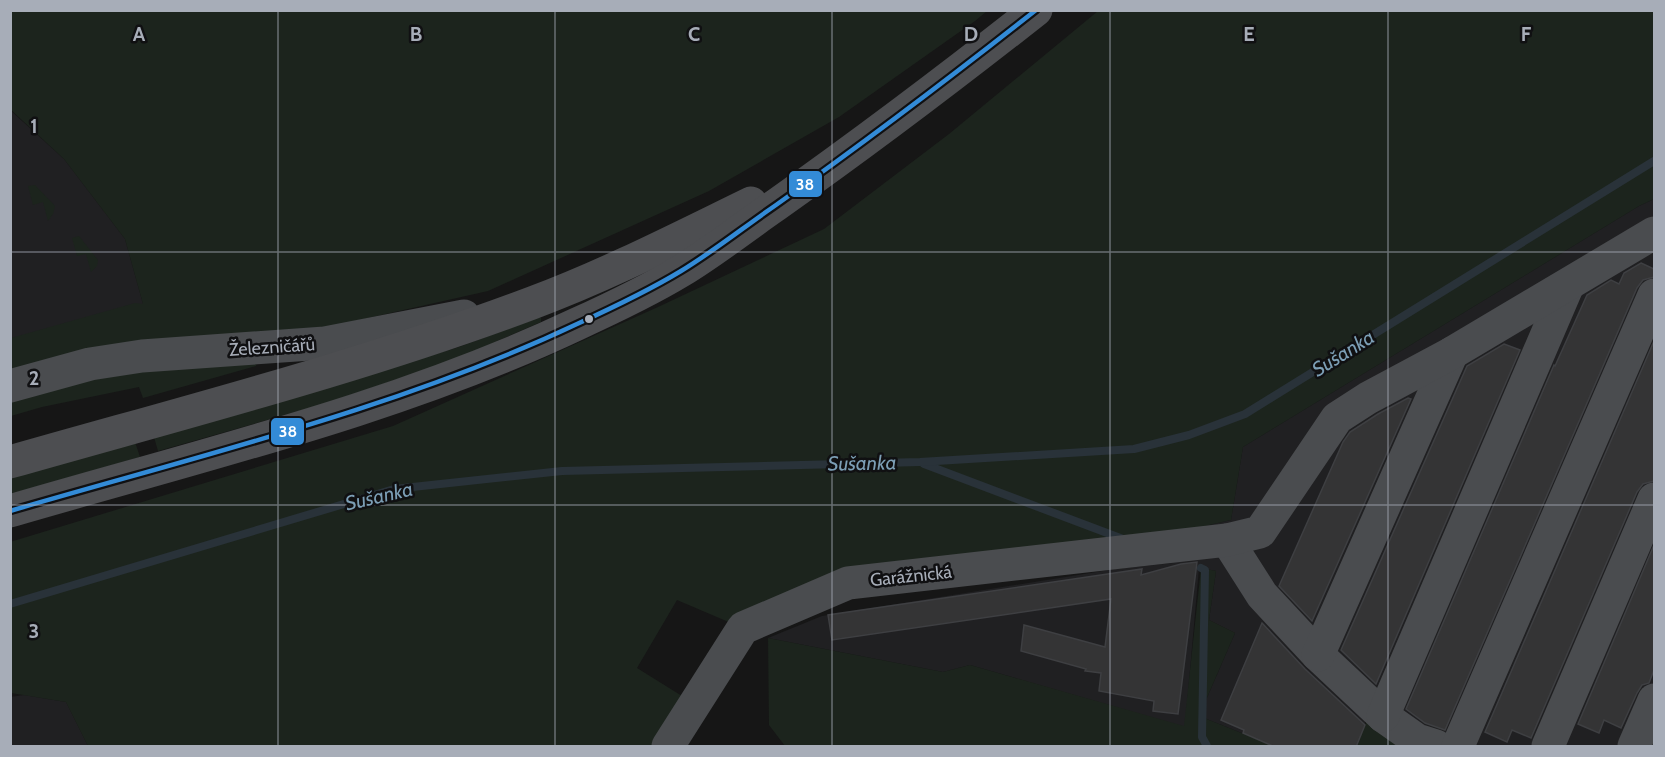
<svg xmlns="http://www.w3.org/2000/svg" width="1665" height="757" font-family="Cabin,sans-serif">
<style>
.built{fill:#202022}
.green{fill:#1c241d}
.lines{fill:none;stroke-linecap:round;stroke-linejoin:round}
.stream{stroke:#293239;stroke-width:8}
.building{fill:#343435;stroke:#3e3f42;stroke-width:1.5}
.minor{stroke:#4a4c4f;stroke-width:33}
.major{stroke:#4d4e51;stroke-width:33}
.bus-1-casing{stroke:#101012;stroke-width:9}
.bus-1{stroke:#338bd7;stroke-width:4.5}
.grid{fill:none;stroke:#a7adb8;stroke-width:1.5;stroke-opacity:0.55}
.bus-dot{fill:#a7adb8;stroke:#101012;stroke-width:2}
.labels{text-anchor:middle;stroke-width:5;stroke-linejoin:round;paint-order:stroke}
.street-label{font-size:18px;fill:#a7adb8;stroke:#101012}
.water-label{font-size:20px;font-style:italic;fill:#7c9eb5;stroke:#101012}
.grid-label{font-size:20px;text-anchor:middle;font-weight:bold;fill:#a7adb8;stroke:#101012;stroke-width:5;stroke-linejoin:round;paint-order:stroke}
.line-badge{stroke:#101012;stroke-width:2}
.badge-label{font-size:16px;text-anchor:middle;font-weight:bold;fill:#fff}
</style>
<rect width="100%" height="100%" fill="#161616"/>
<g class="built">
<path d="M10,110L64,159L125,239L160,365L11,404Z"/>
<path d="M1654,199V746H1398L1366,720L1357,746H1274L1199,716L1235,633L1209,620L1216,571L1199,568L1185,727L970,665L943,672L768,638L822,616L1115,569L1173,563L1174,533L1231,520L1243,447L1639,206Z"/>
<path d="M24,695L66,702L88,746H11L10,697Z"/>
</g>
<g class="green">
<path d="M11,11H987L975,21L839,117L709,191L488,291L319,329L11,373V338L135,303L143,304L125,239L64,159L11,110Z"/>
<path d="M1098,11H1654V199L1639,206L1243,447L1231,520L1174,533L1037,552L738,626L677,600L637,668L690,701L658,746H88L66,702L11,693L10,542L393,426L658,307L824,229L949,134Z"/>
<path d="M35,185L55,206L53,214L48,221L43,202L33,205L28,186Z"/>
<path d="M79,236L98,260L97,266L91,272L86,254L77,256L72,238Z"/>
<path d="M538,318H541V322L451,361L327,403L158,451L154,437L456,348Z"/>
<path d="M257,362L256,366L143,398L139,387L42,407L11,416V395L92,373Z"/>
<path d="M135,442L140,457L11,494V478Z"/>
<path d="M1201,568L1216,571L1209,620L1235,633L1199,716L1274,746H785L769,725L768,638L943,672L970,665L1184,726Z"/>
<path d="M1367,720L1398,746H1357Z"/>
</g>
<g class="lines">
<g class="stream">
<path d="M924,464L1123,539"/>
<path d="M1201,568L1205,570L1202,737L1207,746"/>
<path d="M10,604L394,489L562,471L920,462L1134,449L1189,435L1245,414L1654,161"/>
</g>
</g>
<g class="building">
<path d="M1641,263L1654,269V277L1643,280L1637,288L1445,730L1425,723L1406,709L1554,365L1555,366L1587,295L1611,280L1619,284L1624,273Z"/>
<path d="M1654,341V481L1643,484L1637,492L1531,738L1512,730L1507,742L1485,732Z"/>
<path d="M1504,344L1520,350L1376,684L1341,650L1467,366Z"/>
<path d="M1408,398L1411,399L1312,621L1279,586L1343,442L1350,432L1378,414Z"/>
<path d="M1654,545V670L1649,683L1642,685L1637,693L1621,728L1604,720L1599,733L1578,724Z"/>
<path d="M1197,562L1178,714L1153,711L1154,701L1099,691L1101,673L1085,671L1086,669L1021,651L1024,625L1105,647L1111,599L832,640L828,615L1142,569L1141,575L1181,564Z"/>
<path d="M1262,623L1305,669L1365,725L1356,747H1275L1243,733L1244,730L1221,720Z"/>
</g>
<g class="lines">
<g class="minor">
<path d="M10,386L90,364L142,356L325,343L464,316"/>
<path d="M1227,540L1262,595L1318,655L1383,716L1417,740L1436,746"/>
<path d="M1318,655L1452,353"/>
<path d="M1383,716L1568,285"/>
<path d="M668,746L743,628L848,583L1227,540L1260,532L1337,418L1368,398L1452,353L1654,233"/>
<path d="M1458,746L1654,295"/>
<path d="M1548,746L1654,499"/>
<path d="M1634,746L1654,700"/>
</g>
<g class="major">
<path d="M10,462C185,412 362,367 532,303C607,275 679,238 751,203"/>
<path d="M10,511C201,455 397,409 577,324C612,308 648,291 681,271C714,251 744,227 776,205C865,142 951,77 1036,10"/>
</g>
<defs>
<path id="bus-1" d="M10,511C201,455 397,409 577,324C612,308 648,291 681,271C714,251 744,227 776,205C865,142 951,77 1036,10"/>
</defs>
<use href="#bus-1" class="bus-1-casing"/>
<use href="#bus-1" class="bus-1"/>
</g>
<path class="grid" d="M278,10V746M555,10V746M832,10V746M1110,10V746M1388,10V746M10,252H1654M10,505H1654"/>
<circle class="bus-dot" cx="589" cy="319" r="5"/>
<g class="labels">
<g class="street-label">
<text transform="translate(272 347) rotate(-4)" y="6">Železničářů</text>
<text transform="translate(911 576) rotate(-6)" y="6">Garážnická</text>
</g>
<g class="water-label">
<text transform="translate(1343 353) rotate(-32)" y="7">Sušanka</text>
<text transform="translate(862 463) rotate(-1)" y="7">Sušanka</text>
<text transform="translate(379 496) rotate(-13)" y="7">Sušanka</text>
</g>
</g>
<g class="grid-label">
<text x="139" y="41">A</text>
<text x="416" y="41">B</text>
<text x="694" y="41">C</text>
<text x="971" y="41">D</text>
<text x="1249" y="41">E</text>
<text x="1526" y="41">F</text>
<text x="34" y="133">1</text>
<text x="34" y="385">2</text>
<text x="34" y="638">3</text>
</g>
<g class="line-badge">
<rect x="788" y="170" width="35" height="28" rx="6" fill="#338bd7"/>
<rect x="270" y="417" width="35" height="29" rx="6" fill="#338bd7"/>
</g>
<g class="badge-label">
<text x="805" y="190">38</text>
<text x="288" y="437">38</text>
</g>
<rect width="1665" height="757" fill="none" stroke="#a7adb8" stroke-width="24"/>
</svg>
